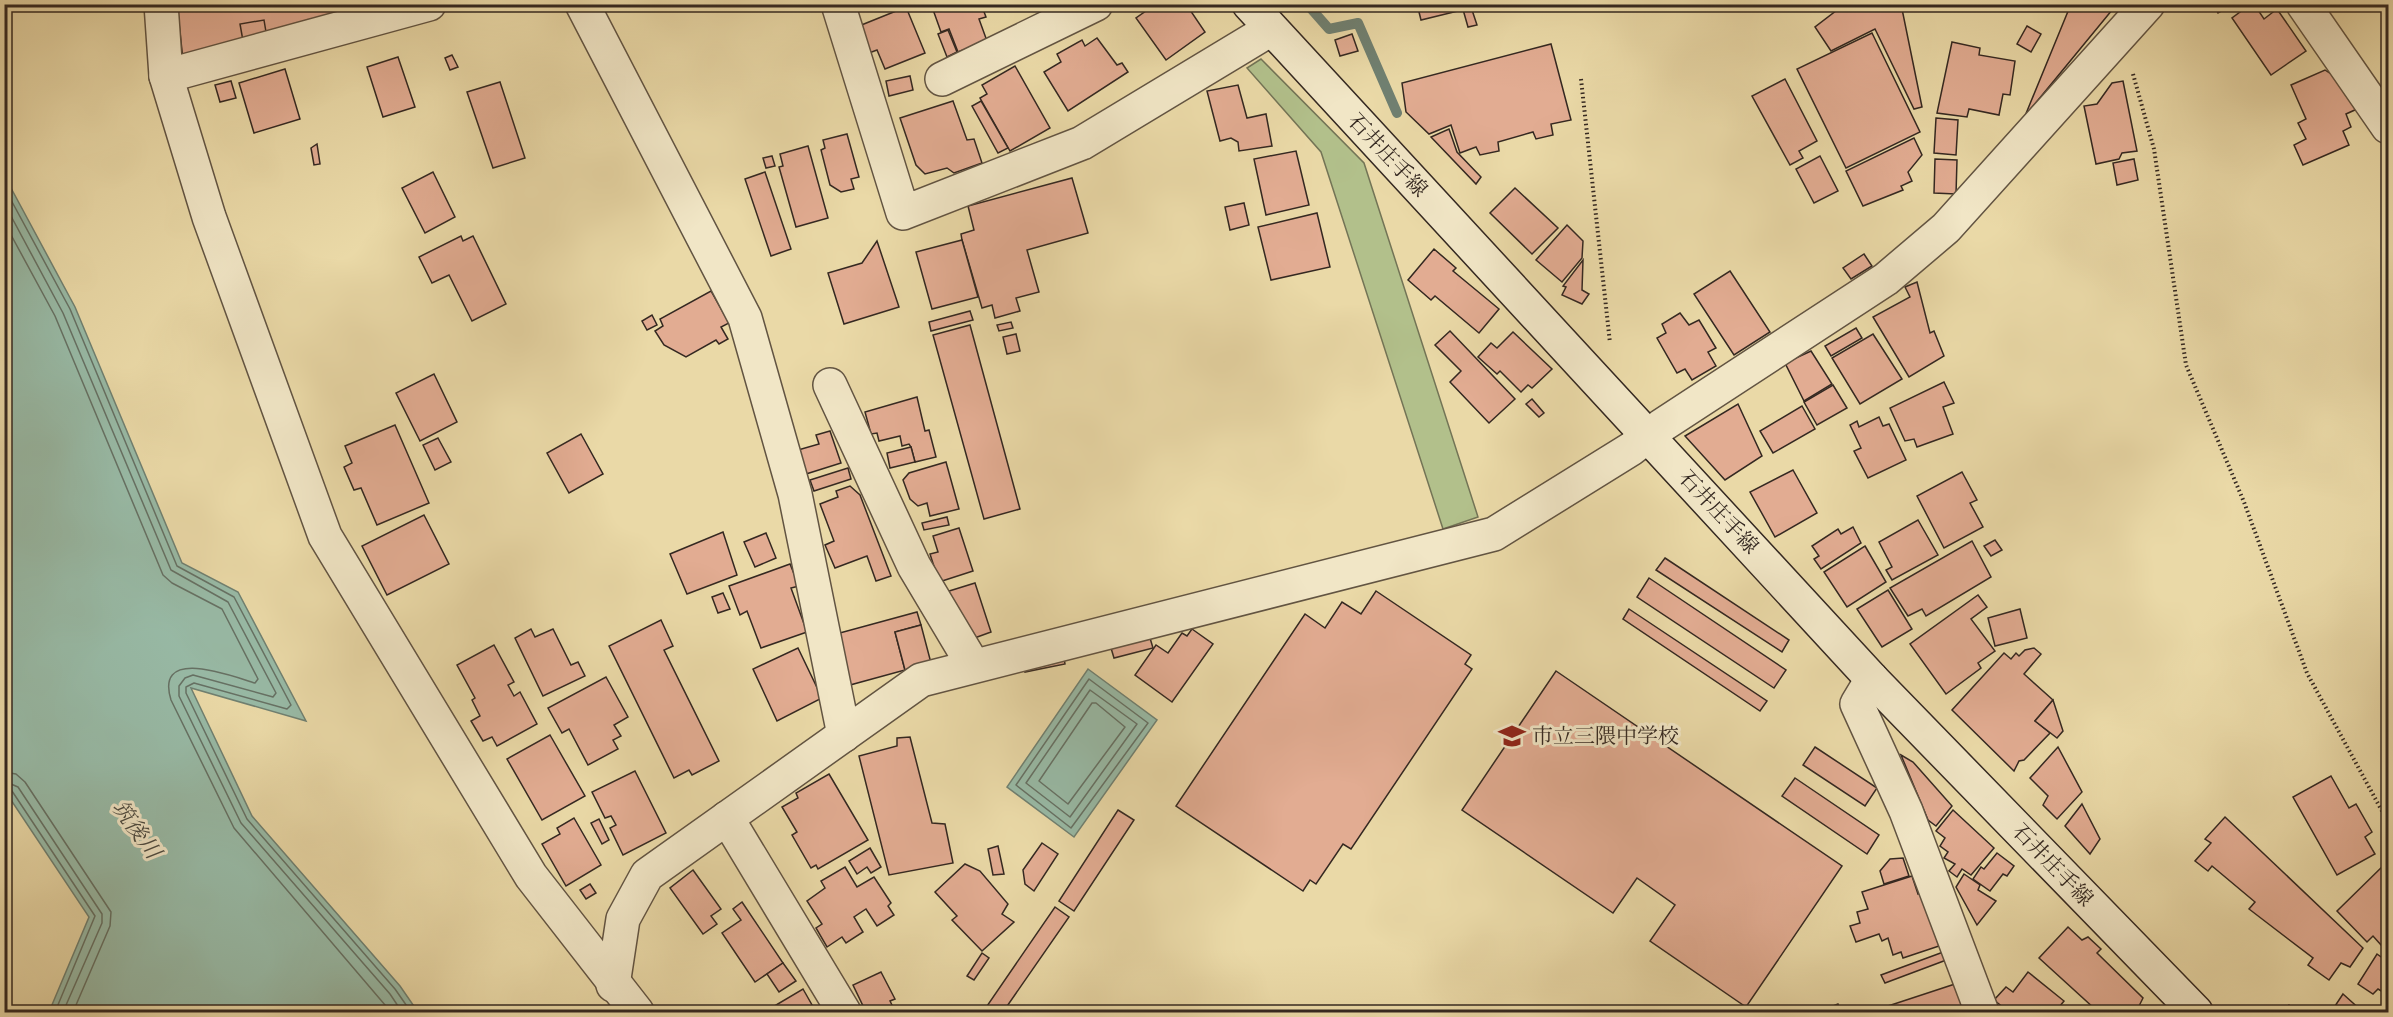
<svg xmlns="http://www.w3.org/2000/svg" width="2393" height="1017" font-family="Alegreya,'Noto Serif JP',serif">
<style>
.green{fill:#b2c08b;stroke:#737456;stroke-width:1.5}
.water{fill:#98baa6;stroke:#708071;stroke-width:1.5}
.lines{fill:none;stroke-linecap:round;stroke-linejoin:round}
.shore{stroke:#667164;stroke-width:1.5}
.stream{stroke:#708071;stroke-width:10}
.building{fill:#e2ac92;stroke:#342821;stroke-width:1.5}
.street-casing{stroke:#625442;stroke-width:36}
.secondary-casing{stroke:#342821;stroke-width:36}
.path{stroke:#342821;stroke-width:4;stroke-dasharray:1.5 3;stroke-linecap:butt}
.street{stroke:#f1e6c6;stroke-width:33}
.secondary{stroke:#f1e6c6;stroke-width:33}
.labels{text-anchor:middle;stroke-width:6;stroke-linejoin:round;paint-order:stroke}
.street-label{font-size:21px;fill:#342821;stroke:#f1e6c6}
.poi-label{font-size:21px;fill:#342821;stroke:#f1e6c6;text-anchor:start}
.water-label{font-size:22px;font-style:italic;fill:#4d4c42;stroke:#f1e6c6}
</style>
<rect width="100%" height="100%" fill="#ead9a7"/>
<filter id="stains"><feTurbulence type="fractalNoise" baseFrequency=".00333" numOctaves="4"/><feColorMatrix values="0 0 0 0 .2 0 0 0 0 .09 0 0 0 0 .02 0 0 0 .5 -.17"/></filter>
<radialGradient id="worn" r=".72"><stop offset=".6" stop-color="#630" stop-opacity="0"/><stop offset="1" stop-color="#630" stop-opacity=".3"/></radialGradient>
<path class="green" d="M1261,59L1364,163L1478,517L1443,529L1321,152L1247,68Z"/>
<g class="water">
<path d="M4,175L75,307L182,563L238,592L306,721L191,688L252,816L400,986L418,1012H49L89,917L5,791Z"/>
<path d="M1088,669L1157,720L1074,837L1007,787Z"/>
</g>
<g class="lines">
<g class="shore">
<path d="M4,187L70,309L177,566L234,597L291,705L287,709L194,683L186,687V693L247,819L395,989L411,1012"/>
<path d="M4,203L63,313L171,570L228,602L276,693L273,697L193,675L185,678L179,686V696L241,823L390,994L402,1012"/>
<path d="M4,222L55,316L163,575L172,583L222,609L258,679L255,683C234,677 154,645 171,700L234,828L391,1012"/>
<path d="M1089,679L1148,723L1071,828L1016,785Z"/>
<path d="M1090,690L1137,724L1070,817L1026,783Z"/>
<path d="M1092,703H1096L1125,727L1068,804L1039,781Z"/>
<path d="M4,772L16,774L25,782L111,912L110,926L73,1012"/>
<path d="M4,781L18,787L102,914V923L63,1012"/>
<path d="M4,789L12,791L95,916L55,1012"/>
</g>
<path class="stream" d="M1307,4L1329,29L1358,23L1397,113"/>
</g>
<g class="building">
<path d="M177,4H366L183,60Z"/>
<path d="M184,4H201V8L185,10Z"/>
<path d="M931,4H981L986,17L979,19L987,41L958,52L949,29L941,32Z"/>
<path d="M1156,4H1186L1205,32L1166,60L1136,18Z"/>
<path d="M1417,4H1455L1458,11L1421,20Z"/>
<path d="M1470,4L1477,25L1468,27L1462,6Z"/>
<path d="M1845,4H1901L1922,107L1914,109L1875,29L1831,51L1815,27Z"/>
<path d="M2071,4H2117L2025,116Z"/>
<path d="M2213,4H2233L2218,13Z"/>
<path d="M2251,4H2254L2264,19L2277,9L2306,51L2271,75L2232,18Z"/>
<path d="M906,7L925,53L885,69L877,50L869,53L859,26Z"/>
<path d="M264,20L267,38L243,41L240,24Z"/>
<path d="M2027,26L2041,34L2031,52L2017,44Z"/>
<path d="M948,30L957,52L947,57L938,34Z"/>
<path d="M1872,33L1920,132L1846,168L1797,69Z"/>
<path d="M1352,34L1358,51L1340,56L1335,40Z"/>
<path d="M1097,38L1117,65L1122,63L1128,72L1068,111L1044,72L1061,62L1057,54L1082,40L1085,46Z"/>
<path d="M1952,42L1980,48L1979,55L2015,61L2010,95L2003,94L1999,115L1969,109L1967,117L1937,113Z"/>
<path d="M1551,44L1571,120L1551,124L1553,135L1536,139L1533,132L1498,142L1499,151L1480,155L1476,147L1460,153L1451,125L1429,134L1406,112L1402,83Z"/>
<path d="M452,55L458,67L450,70L445,58Z"/>
<path d="M398,57L415,107L383,117L367,67Z"/>
<path d="M1015,66L1050,128L1010,151L980,98L987,94L982,85Z"/>
<path d="M285,69L300,119L254,133L239,83Z"/>
<path d="M2325,70L2346,84L2357,109L2346,114L2351,127L2343,131L2349,145L2303,165L2294,145L2306,139L2298,123L2306,119L2291,85Z"/>
<path d="M910,76L913,90L889,96L886,81Z"/>
<path d="M1785,79L1817,141L1799,151L1803,158L1790,165L1752,96Z"/>
<path d="M231,81L236,98L220,102L215,85Z"/>
<path d="M2123,81L2137,151L2122,153L2119,159L2096,164L2084,106L2097,104L2112,83Z"/>
<path d="M500,82L525,158L493,168L467,92Z"/>
<path d="M1238,85L1247,118L1266,114L1272,146L1239,151L1238,142L1231,138L1220,141L1207,91Z"/>
<path d="M953,101L967,140L974,139L982,163L954,173L947,168L925,174L916,165L900,118Z"/>
<path d="M981,101L1008,148L998,153L972,106Z"/>
<path d="M1936,118L1958,120L1956,155L1934,153Z"/>
<path d="M1449,129L1457,152L1481,177L1476,184L1431,137Z"/>
<path d="M847,134L859,177L851,179L854,189L841,192L830,185L821,150L825,148L823,140Z"/>
<path d="M1914,138L1922,155L1908,172L1912,181L1901,186L1903,190L1863,206L1846,171Z"/>
<path d="M317,144L320,164L314,165L311,148Z"/>
<path d="M808,146L828,218L796,227L779,167L783,166L780,154Z"/>
<path d="M1296,151L1309,205L1266,215L1254,159Z"/>
<path d="M772,156L775,166L766,168L763,158Z"/>
<path d="M1820,156L1838,191L1814,203L1796,169Z"/>
<path d="M1935,159L1957,160L1956,194L1934,193Z"/>
<path d="M2134,159L2138,180L2117,185L2113,163Z"/>
<path d="M433,172L455,217L425,233L402,188Z"/>
<path d="M765,172L791,249L771,256L745,179Z"/>
<path d="M1072,178L1088,233L1027,250L1039,292L1016,298L1020,311L995,318L992,305L982,308L962,240L961,234L974,230L968,206Z"/>
<path d="M1515,188L1558,228L1532,254L1490,213Z"/>
<path d="M1244,203L1249,225L1230,230L1225,207Z"/>
<path d="M1317,213L1330,267L1271,280L1258,227Z"/>
<path d="M1567,225L1583,241L1582,258L1562,282L1536,260Z"/>
<path d="M461,236L463,241L473,236L506,304L472,321L449,275L432,283L419,257Z"/>
<path d="M962,240L978,297L932,309L916,252Z"/>
<path d="M877,241L899,307L844,324L828,273L862,263Z"/>
<path d="M1434,249L1456,268L1453,271L1499,309L1479,333L1435,296L1431,300L1408,280Z"/>
<path d="M1864,254L1872,266L1851,279L1843,268Z"/>
<path d="M1583,260L1582,290L1589,294L1582,304L1562,295L1566,287L1563,286Z"/>
<path d="M1730,271L1770,332L1734,355L1694,294Z"/>
<path d="M1917,282L1930,333L1934,331L1944,356L1909,377L1873,317L1910,297L1905,287Z"/>
<path d="M711,291L729,323L721,327L728,339L719,344L716,340L686,357L664,345L655,331L663,326L660,319Z"/>
<path d="M970,311L973,320L931,331L929,322Z"/>
<path d="M1680,313L1689,325L1699,320L1716,348L1708,352L1716,366L1692,380L1685,369L1677,373L1657,338L1666,333L1662,324Z"/>
<path d="M652,315L657,325L647,330L642,321Z"/>
<path d="M1011,322L1013,328L999,331L997,325Z"/>
<path d="M970,325L1020,509L984,519L933,335Z"/>
<path d="M1856,328L1862,338L1831,356L1825,346Z"/>
<path d="M1450,331L1515,399L1489,423L1450,382L1461,371L1435,345Z"/>
<path d="M1513,332L1552,369L1532,388L1528,385L1521,392L1500,371L1497,374L1478,357L1491,343L1497,348Z"/>
<path d="M1016,334L1020,351L1007,354L1003,337Z"/>
<path d="M1873,334L1902,379L1860,404L1832,358Z"/>
<path d="M1811,351L1832,384L1804,401L1785,363Z"/>
<path d="M434,374L457,422L420,441L396,393Z"/>
<path d="M1944,382L1954,403L1943,407L1953,434L1917,447L1914,439L1905,441L1890,408Z"/>
<path d="M1833,385L1847,408L1817,425L1804,402Z"/>
<path d="M917,397L925,431L929,430L936,457L915,462L911,447L909,444L902,446L900,436L879,441L877,433L871,434L865,412Z"/>
<path d="M1532,399L1544,413L1539,417L1526,404Z"/>
<path d="M1738,404L1762,456L1725,480L1685,436Z"/>
<path d="M1802,406L1815,429L1773,453L1760,431Z"/>
<path d="M1879,417L1883,426L1889,424L1906,460L1868,478L1854,451L1861,448L1850,425L1857,421L1859,427Z"/>
<path d="M395,425L429,503L377,525L361,488L354,490L344,467L352,463L345,446Z"/>
<path d="M830,431L841,463L806,474L798,450L819,444L816,435Z"/>
<path d="M581,434L603,474L569,493L547,453Z"/>
<path d="M438,438L451,462L435,470L423,445Z"/>
<path d="M911,447L915,462L890,468L887,453Z"/>
<path d="M946,462L959,509L930,516L927,503L918,506L910,499L903,480L909,473Z"/>
<path d="M848,468L851,479L814,491L810,480Z"/>
<path d="M1793,470L1817,513L1775,537L1750,492Z"/>
<path d="M1962,472L1977,500L1970,503L1983,527L1944,548L1917,496Z"/>
<path d="M850,486L860,495L891,576L876,581L867,556L835,568L825,545L834,541L820,504L838,497L836,491Z"/>
<path d="M424,515L449,564L387,595L362,546Z"/>
<path d="M947,517L949,525L924,530L922,523Z"/>
<path d="M1918,520L1938,555L1892,580L1886,570L1892,567L1879,542Z"/>
<path d="M1853,527L1861,543L1821,569L1814,559L1819,556L1812,546L1838,529L1841,534Z"/>
<path d="M959,528L973,571L939,582L930,554L938,552L933,536Z"/>
<path d="M723,532L737,575L687,594L670,554Z"/>
<path d="M766,533L776,558L755,567L744,542Z"/>
<path d="M1995,540L2002,550L1991,556L1984,546Z"/>
<path d="M1972,541L1991,577L1926,616L1922,609L1908,616L1890,588Z"/>
<path d="M1865,546L1886,582L1847,607L1824,572Z"/>
<path d="M1665,558L1789,640L1782,652L1656,570Z"/>
<path d="M790,564L799,586L791,588L807,632L761,648L747,611L740,615L729,586Z"/>
<path d="M1649,578L1786,670L1774,688L1637,597Z"/>
<path d="M975,583L991,632L969,640L946,592Z"/>
<path d="M1888,590L1912,629L1882,647L1857,609Z"/>
<path d="M1376,591L1471,655L1465,664L1472,669L1351,849L1343,844L1316,884L1310,880L1303,891L1176,806L1305,614L1325,628L1342,602L1361,614Z"/>
<path d="M723,593L730,609L718,613L712,597Z"/>
<path d="M1978,595L1987,607L1971,619L1995,651L1978,663L1981,668L1946,694L1910,644Z"/>
<path d="M1629,609L1767,701L1760,711L1623,619Z"/>
<path d="M2020,609L2027,638L1995,646L1988,618Z"/>
<path d="M917,612L921,625L895,632L905,670L850,685L836,634Z"/>
<path d="M661,620L673,646L664,650L719,761L692,775L689,770L674,778L609,646Z"/>
<path d="M921,625L931,663L905,670L895,632Z"/>
<path d="M531,629L535,637L553,629L571,665L578,662L585,676L543,696L515,638Z"/>
<path d="M1192,629L1213,644L1172,702L1135,675L1156,645L1168,653L1182,633L1187,636Z"/>
<path d="M1150,638L1153,648L1114,658L1111,648Z"/>
<path d="M494,645L514,682L508,685L514,696L520,692L537,724L497,746L492,737L483,741L471,721L480,716L472,700L475,698L457,665Z"/>
<path d="M798,648L822,698L777,721L753,669Z"/>
<path d="M2034,648L2041,654L2024,674L2053,700L2035,721L2050,733L2024,760L2019,761L2014,771L1952,710L2004,653L2011,659L2016,653L2019,656L2025,650Z"/>
<path d="M1064,658L1065,664L1025,672L1024,666Z"/>
<path d="M1556,671L1842,866L1746,1007L1650,941L1675,905L1637,878L1613,913L1462,810Z"/>
<path d="M606,677L628,717L614,725L621,736L613,740L618,749L588,765L569,729L562,733L548,708Z"/>
<path d="M2053,700L2063,731L2057,738L2035,721Z"/>
<path d="M550,735L585,796L542,820L507,759Z"/>
<path d="M910,737L932,823L945,824L953,863L889,875L859,756L897,746V738Z"/>
<path d="M1815,747L1877,788L1865,806L1803,765Z"/>
<path d="M2058,747L2082,792L2057,819L2043,805L2048,796L2030,778Z"/>
<path d="M1901,755L1913,762L1952,806L1936,826L1928,820Z"/>
<path d="M635,771L666,833L623,855L610,828L616,825L611,816L605,818L592,792Z"/>
<path d="M829,774L868,840L818,869L816,865L811,868L792,835L797,832L782,807L798,798L796,793Z"/>
<path d="M2331,776L2349,808L2356,804L2372,832L2365,837L2375,854L2337,875L2293,797Z"/>
<path d="M1795,778L1879,835L1867,854L1782,796Z"/>
<path d="M2082,804L2100,839L2090,854L2065,826Z"/>
<path d="M1118,810L1134,820L1074,911L1059,901Z"/>
<path d="M1953,810L1994,848L1971,875L1962,869L1957,877L1949,871L1955,864L1944,858L1948,852L1940,846L1945,838L1936,831Z"/>
<path d="M2225,817L2363,948L2350,967L2341,963L2329,980L2308,965L2313,958L2249,909L2255,902L2212,866L2208,871L2195,861L2211,843L2205,839Z"/>
<path d="M574,818L601,865L566,886L542,844L560,834L557,828Z"/>
<path d="M599,819L609,840L602,844L591,823Z"/>
<path d="M1042,843L1058,854L1034,891L1025,884L1023,870Z"/>
<path d="M998,846L1004,874L993,875L988,849Z"/>
<path d="M870,848L881,867L871,873L867,867L857,874L849,861Z"/>
<path d="M1997,853L2014,866L2007,876L2003,874L1990,891L1973,879L1981,867L1984,869Z"/>
<path d="M1903,858L1909,876L1884,884L1880,871L1890,859Z"/>
<path d="M2386,863L2388,939L2382,946L2373,936L2367,942L2337,911Z"/>
<path d="M965,864L980,871L1008,904L1002,914L1014,922L982,951L952,920L957,916L935,892Z"/>
<path d="M845,867L857,887L874,877L891,903L888,906L894,915L877,926L866,909L854,917L863,932L846,943L842,937L827,947L816,928L822,924L807,901L825,888L821,881Z"/>
<path d="M693,870L721,909L711,916L717,924L703,934L670,888Z"/>
<path d="M1964,874L1980,885L1978,890L1996,901L1977,925L1956,887Z"/>
<path d="M1912,876L1918,894L1921,893L1939,946L1903,958L1901,952L1893,955L1888,938L1882,941L1879,934L1856,942L1850,926L1860,923L1857,912L1868,909L1862,892Z"/>
<path d="M590,884L596,893L586,899L580,890Z"/>
<path d="M742,902L783,963L755,982L722,933L741,920L733,909Z"/>
<path d="M1055,907L1069,917L1003,1012H996L987,1006Z"/>
<path d="M2068,927L2082,940L2088,937L2101,949L2097,953L2143,998L2139,1006L2125,1012H2119L2113,1007L2108,1012L2099,1006L2095,1009L2039,958Z"/>
<path d="M1946,951L1949,959L1885,983L1881,975Z"/>
<path d="M982,953L989,958L974,980L967,976Z"/>
<path d="M2377,954L2388,962V987L2383,992L2378,989L2373,994L2358,984Z"/>
<path d="M783,963L796,981L779,992L767,974Z"/>
<path d="M881,972L895,999L890,1001L895,1011L882,1012L879,1007L866,1012L853,985Z"/>
<path d="M2028,972L2064,1001L2055,1012H2009L1994,1000L2006,987L2013,992Z"/>
<path d="M1955,984L1965,1012H1890L1888,1006Z"/>
<path d="M803,989L816,1012H774L771,1008Z"/>
<path d="M2343,994L2363,1012H2331Z"/>
<path d="M1838,1004L1842,1012H1818Z"/>
<path d="M2289,1005L2299,1012H2284Z"/>
</g>
<g class="lines">
<defs>
<g id="street">
<path d="M161,4L166,76L209,217L325,536L531,876L637,1012"/>
<path d="M582,4L745,318L795,494L844,735"/>
<path d="M838,4L903,213L1082,143L1271,29"/>
<path d="M2303,4L2388,127"/>
<path d="M166,76L429,4"/>
<path d="M942,79L1096,4"/>
<path d="M830,385L914,566L973,665"/>
<path d="M1872,679L1857,704L1906,811L1982,1012"/>
<path d="M727,818L844,1012"/>
<path d="M613,985L623,919L647,875L921,680L1494,534L1631,449L1661,426L1886,279L1946,228L2148,4"/>
</g>
<path id="secondary" d="M1249,4L1872,679L2196,1012"/>
</defs>
<use href="#street" class="street-casing"/>
<use href="#secondary" class="secondary-casing"/>
<g class="path">
<path d="M2133,74L2154,149L2186,365L2244,502L2307,673L2388,822"/>
<path d="M1581,79L1610,343"/>
</g>
<use href="#street" class="street"/>
<use href="#secondary" class="secondary"/>
</g>
<defs>
<symbol id="school-bare" viewBox="-9 -9 18 18"><path d="M0-5L7-2L0 1L-7-2ZM-4 1L0 2.5L4 1V4Q0 6-4 4Z" fill="#8f2418" stroke="#f1e6c6" stroke-width="2.5" paint-order="stroke"/></symbol>
</defs>
<g fill-rule="evenodd">
<use href="#school-bare" x="1493" y="717" width="38" height="38"/>
</g>
<g class="labels">
<g class="street-label">
<text transform="translate(1388 155) rotate(47)" y="7">石井庄手線</text>
<text transform="translate(1719 512) rotate(47)" y="7">石井庄手線</text>
<text transform="translate(2053 865) rotate(46)" y="7">石井庄手線</text>
</g>
<g class="poi-label">
<text x="1532" y="743">市立三隈中学校</text>
</g>
<g class="water-label">
<text transform="translate(137 829) rotate(54)" y="8">筑後川</text>
</g>
</g>
<rect width="2393" height="1017" fill="none" stroke="#ead9a7" stroke-width="24"/>
<rect x="6" y="6" width="2381" height="1005" fill="none" stroke="#342821" stroke-width="3"/>
<rect x="12" y="12" width="2369" height="993" fill="none" stroke="#342821" stroke-width="1.5"/>
<rect width="100%" height="100%" filter="url(#stains)"/>
<rect width="100%" height="100%" fill="url(#worn)"/>
</svg>
